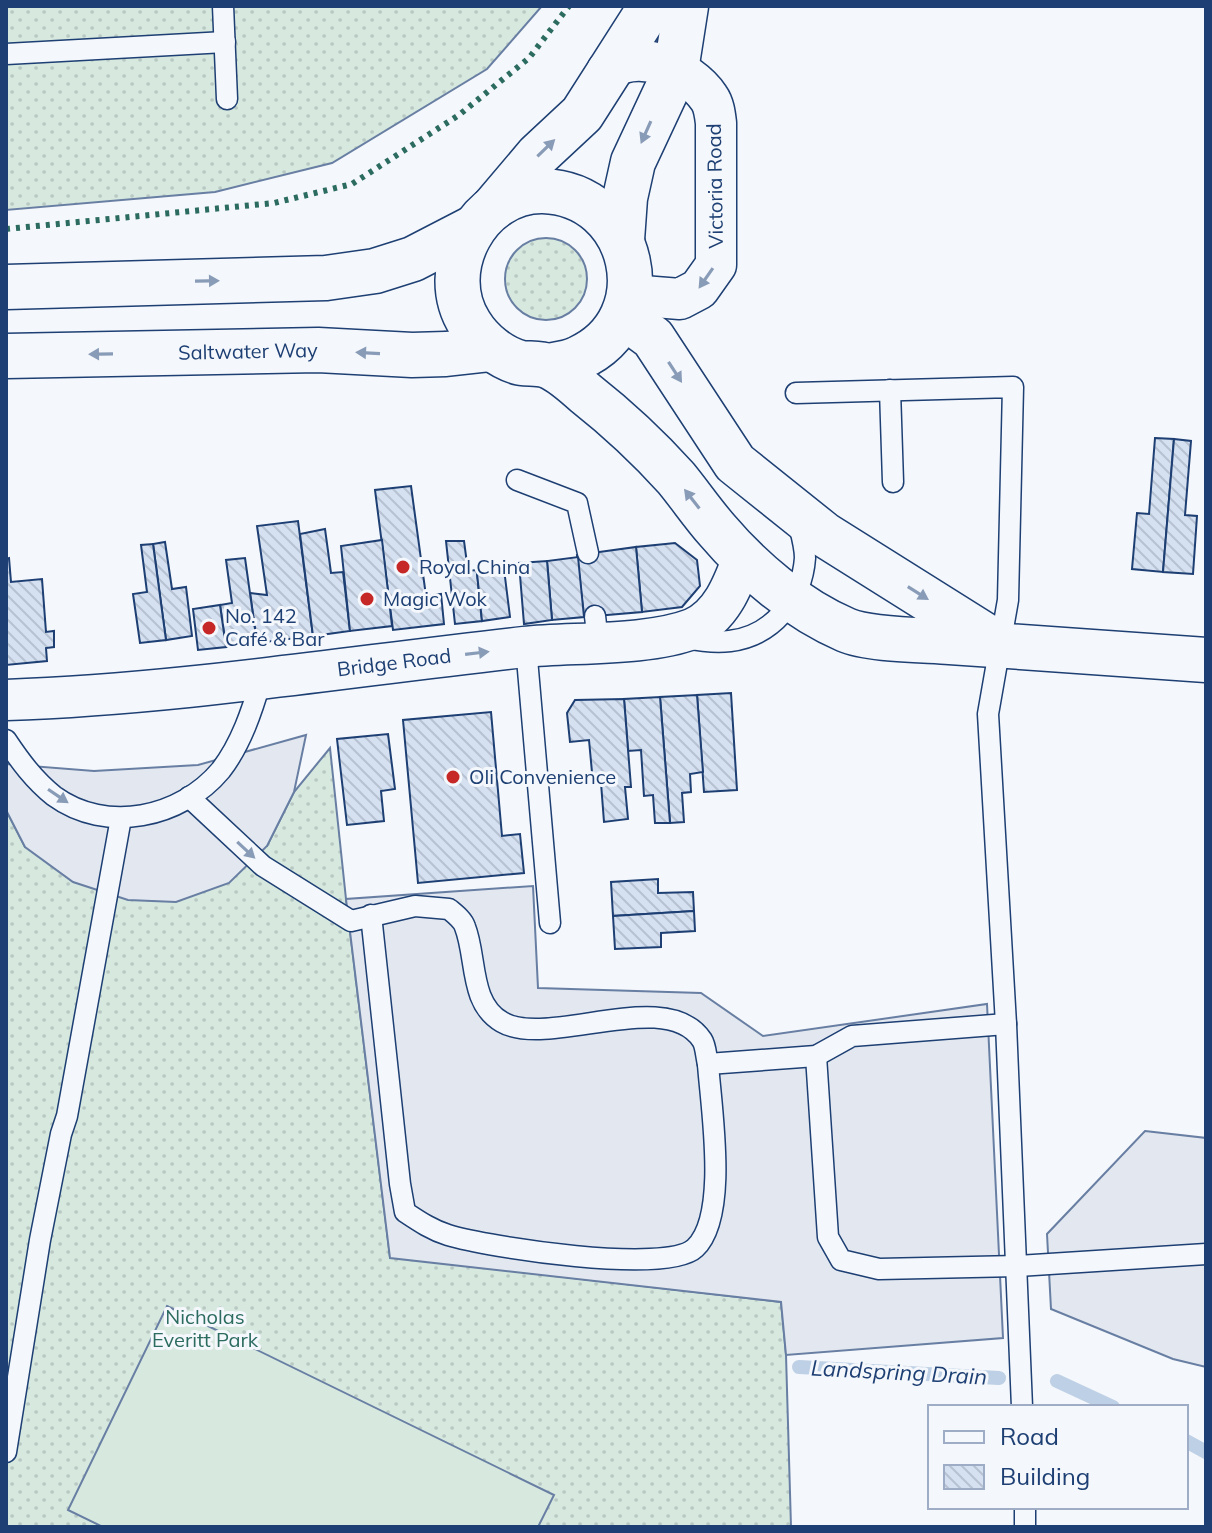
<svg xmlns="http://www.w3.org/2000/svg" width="1212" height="1533" font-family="Mulish,sans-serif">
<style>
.grass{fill:url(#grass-dots);stroke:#687fa3;stroke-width:2}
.garden{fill:#d7e8df;stroke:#687fa3;stroke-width:2}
.parking{fill:#e3e8f0;stroke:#687fa3;stroke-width:2}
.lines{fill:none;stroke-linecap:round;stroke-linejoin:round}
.stream{stroke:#bed0e5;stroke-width:14}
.building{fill:url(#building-back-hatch);stroke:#1d3f73;stroke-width:2}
.service-casing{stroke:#1d3f73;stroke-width:23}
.minor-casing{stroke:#1d3f73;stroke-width:43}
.secondary-casing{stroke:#1d3f73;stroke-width:47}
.trunk-casing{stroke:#1d3f73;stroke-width:47}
.service{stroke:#f4f7fb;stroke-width:20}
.minor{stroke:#f4f7fb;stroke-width:40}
.secondary{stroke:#f4f7fb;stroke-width:44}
.trunk{stroke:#f4f7fb;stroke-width:44}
.hedge{stroke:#2c6c60;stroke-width:6;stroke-dasharray:4 6;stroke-linecap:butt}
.oneway{fill:#889bb7}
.poi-dot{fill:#c62828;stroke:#f4f7fb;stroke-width:3}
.labels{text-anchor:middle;stroke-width:6;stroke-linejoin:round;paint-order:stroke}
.street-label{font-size:20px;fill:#1d3f73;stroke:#f4f7fb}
.poi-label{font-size:20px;fill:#1d3f73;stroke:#f4f7fb;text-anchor:start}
.park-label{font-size:20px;fill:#2c6c60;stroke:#f4f7fb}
.water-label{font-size:22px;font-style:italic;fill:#1d3f73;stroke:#f4f7fb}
</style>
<defs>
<pattern id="grass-dots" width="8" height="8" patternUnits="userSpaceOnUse" patternTransform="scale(2)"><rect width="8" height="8" fill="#d7e8df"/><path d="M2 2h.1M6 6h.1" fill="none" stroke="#b8c8c3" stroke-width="1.8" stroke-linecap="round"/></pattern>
<pattern id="building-back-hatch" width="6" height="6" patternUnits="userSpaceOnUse" patternTransform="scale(2)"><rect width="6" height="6" fill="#d5e0f0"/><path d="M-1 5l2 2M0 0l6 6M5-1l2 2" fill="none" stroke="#b6c1d1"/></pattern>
</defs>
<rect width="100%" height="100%" fill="#f4f7fb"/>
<g class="grass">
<path d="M6,6H542L487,69L332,163L215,192L6,210Z"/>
<circle cx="546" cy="279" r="41"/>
<path d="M330,748L346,899L390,1257L781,1302L786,1355L791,1527H6V810L25,847L267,846L294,792Z"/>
</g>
<path class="garden" d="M167,1306L554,1495L538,1527H103L68,1510Z"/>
<g class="parking">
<path d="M306,735L294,792L267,846L229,883L176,902L128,900L73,882L25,847L6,810V764L94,771L198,765Z"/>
<path d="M533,886L538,988L701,993L763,1036L987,1004L1003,1338L786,1355L781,1302L390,1258L346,899Z"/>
<path d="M1145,1131L1206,1138V1367L1173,1359L1051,1309L1047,1234Z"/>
</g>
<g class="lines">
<g class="stream">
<path d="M799,1367L999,1378"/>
<path d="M1057,1381L1113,1407"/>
<path d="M1186,1441L1206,1452"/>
</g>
</g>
<g class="building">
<path d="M1155,438L1174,439L1163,572L1132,569L1137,513L1149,514Z"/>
<path d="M1174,439L1191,441L1185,515L1197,516L1193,574L1163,572Z"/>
<path d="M411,486L426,596L441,594L444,624L393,630L375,490Z"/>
<path d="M298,521L313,636L257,643L250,593L267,595L257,526Z"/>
<path d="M325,529L331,573L343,572L350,631L313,636L300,534Z"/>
<path d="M382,540L392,626L350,631L341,546Z"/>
<path d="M446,541H464L468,571L476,570L477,573L482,621L455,624Z"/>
<path d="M165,542L172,589L186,587L192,636L166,640L153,544Z"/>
<path d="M675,543L697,560L700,586L682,607L642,612L636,547Z"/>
<path d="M153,544L166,640L140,643L133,594L147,592L141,545Z"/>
<path d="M636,547L642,612L584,617L577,555Z"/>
<path d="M578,557L584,617L552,620L547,561Z"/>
<path d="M9,558L11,582L42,579L46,632L54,631V647L46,648L47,661L6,665V559Z"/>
<path d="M245,558L257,643L226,647L220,605L232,603L226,560Z"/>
<path d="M547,561L552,620L524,624L519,563Z"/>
<path d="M504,569L510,617L482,621L477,573Z"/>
<path d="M220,605L226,647L198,650L193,609Z"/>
<path d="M731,693L737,790L704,792L697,695Z"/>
<path d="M697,695L703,772L690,774L691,792L682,793L684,822L670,823L660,697Z"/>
<path d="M660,697L670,823H655L653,795L644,796L641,750L628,751L624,699Z"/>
<path d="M624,699L631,787H625L628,819L604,822L601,783H593L589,740L570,742L567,713L575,700Z"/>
<path d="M491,712L502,836L520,834L524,873L418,883L403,720Z"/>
<path d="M388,734L395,789L381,791L384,821L347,825L337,739Z"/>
<path d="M658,879V893L693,892L694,911L613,916L611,882Z"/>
<path d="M694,911L695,931L661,933V947L615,949L613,916Z"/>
</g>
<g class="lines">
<defs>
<g id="service">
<path d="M223,6L227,99"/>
<path d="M6,54L225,42"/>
<path d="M890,390L893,482"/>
<path d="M796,393L1013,387L1008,600L988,714L1006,1024L1022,1407"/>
<path d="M517,480L577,503L588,553"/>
<path d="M595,616L598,642"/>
<path d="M686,638C701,641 715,643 730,641C772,636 802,600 805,558C805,546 801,533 798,521"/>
<path d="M526,647L550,923"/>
<path d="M6,740C20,761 34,780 54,796C106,834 181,818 221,770C241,744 252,711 261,680"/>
<path d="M189,797L263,866L351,921L415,906L449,909C455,914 463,920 465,927C477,957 469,1003 502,1022C548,1049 666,986 702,1040C706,1046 706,1057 708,1064L816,1056L852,1036L1006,1024"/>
<path d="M371,915L400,1184L405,1212C420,1222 432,1230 448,1235C487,1247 667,1275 695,1248C729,1216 711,1108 708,1064"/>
<path d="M816,1056L828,1237L841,1260L879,1269L1018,1266L1206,1254"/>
<path d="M6,1452L40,1240L61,1134L67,1116L121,818"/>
<path d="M1025,1507V1527"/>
</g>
<g id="minor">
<path d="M607,71C638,48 689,68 709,98C714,105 715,115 716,123V265L699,289L680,299L630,295"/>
<path id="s1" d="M6,700C180,694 351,666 524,647C572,642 648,646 692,629C721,617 733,585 743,558"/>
</g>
<g id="secondary">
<path d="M494,207L538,155L582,114L651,6"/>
<path d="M622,240L625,198L633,162L676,70L686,6"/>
</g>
<g id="trunk">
<path d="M6,287L326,278L375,271L413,259L473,228"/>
<path d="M623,316L653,338L735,463L825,535L997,643"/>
<path id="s2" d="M6,356L318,350L412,355L446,354L491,349"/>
<path d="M547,366C558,364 570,363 579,358C664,319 636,194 543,191C478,190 435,270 470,324C481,342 501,358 521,363C530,364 540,363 548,366C560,371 575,384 585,393C618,419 648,447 676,478C690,495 702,513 717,530C751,570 797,609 846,630C869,640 923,640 950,642C1035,648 1121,654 1206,660"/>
</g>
</defs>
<use href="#service" class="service-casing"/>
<use href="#minor" class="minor-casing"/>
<use href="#secondary" class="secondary-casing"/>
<use href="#trunk" class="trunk-casing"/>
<use href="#service" class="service"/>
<use href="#minor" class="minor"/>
<use href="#secondary" class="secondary"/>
<use href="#trunk" class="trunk"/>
<path class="hedge" d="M6,229L274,203L352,184L459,115L529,58L569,6"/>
</g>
<defs><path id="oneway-solid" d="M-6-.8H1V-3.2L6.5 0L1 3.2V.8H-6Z" transform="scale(2)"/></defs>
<g class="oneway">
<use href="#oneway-solid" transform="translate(646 132) rotate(114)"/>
<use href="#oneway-solid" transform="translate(546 148) rotate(-44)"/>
<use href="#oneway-solid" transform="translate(706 278) rotate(125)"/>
<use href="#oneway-solid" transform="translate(207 281) rotate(-1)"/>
<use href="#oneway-solid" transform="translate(368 353) rotate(-177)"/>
<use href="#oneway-solid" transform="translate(101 354) rotate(179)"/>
<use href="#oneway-solid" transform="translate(675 372) rotate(57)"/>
<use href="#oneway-solid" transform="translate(692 499) rotate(-128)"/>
<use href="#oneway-solid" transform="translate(918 593) rotate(32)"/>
<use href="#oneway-solid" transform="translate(477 653) rotate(-7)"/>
<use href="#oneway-solid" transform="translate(58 796) rotate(34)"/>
<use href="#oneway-solid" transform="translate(246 850) rotate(43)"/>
</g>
<g class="poi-dot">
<circle cx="403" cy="567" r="8"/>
<circle cx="367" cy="599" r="8"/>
<circle cx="209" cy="628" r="8"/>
<circle cx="453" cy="777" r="8"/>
</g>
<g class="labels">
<g class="street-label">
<text transform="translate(715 186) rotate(-91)" y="7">Victoria Road</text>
<text dy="7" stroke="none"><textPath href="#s2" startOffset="242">Saltwater Way</textPath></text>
<text dy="7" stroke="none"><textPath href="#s1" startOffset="390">Bridge Road</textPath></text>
</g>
<g class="poi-label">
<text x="419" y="574">Royal China</text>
<text x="383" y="606">Magic Wok</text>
<text x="225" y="623">No. 142<tspan x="225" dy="23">Café &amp; Bar</tspan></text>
<text x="469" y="784">Oli Convenience</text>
</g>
<g class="park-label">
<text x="205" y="1324">Nicholas<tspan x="205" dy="23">Everitt Park</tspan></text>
</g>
<g class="water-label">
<text transform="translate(899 1372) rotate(3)" y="8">Landspring Drain</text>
</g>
</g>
<rect width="1212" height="1533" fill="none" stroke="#1d3f73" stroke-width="16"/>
<rect x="928" y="1405" width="260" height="104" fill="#f4f7fb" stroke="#9eadc5" stroke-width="2"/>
<rect x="944" y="1431" width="40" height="12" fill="#f4f7fb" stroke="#9eadc5" stroke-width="2"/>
<text x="1000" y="1445" font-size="24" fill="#1d3f73">Road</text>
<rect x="944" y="1465" width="40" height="24" fill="url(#building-back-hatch)" stroke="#9eadc5" stroke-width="2"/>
<text x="1000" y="1485" font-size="24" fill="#1d3f73">Building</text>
</svg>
